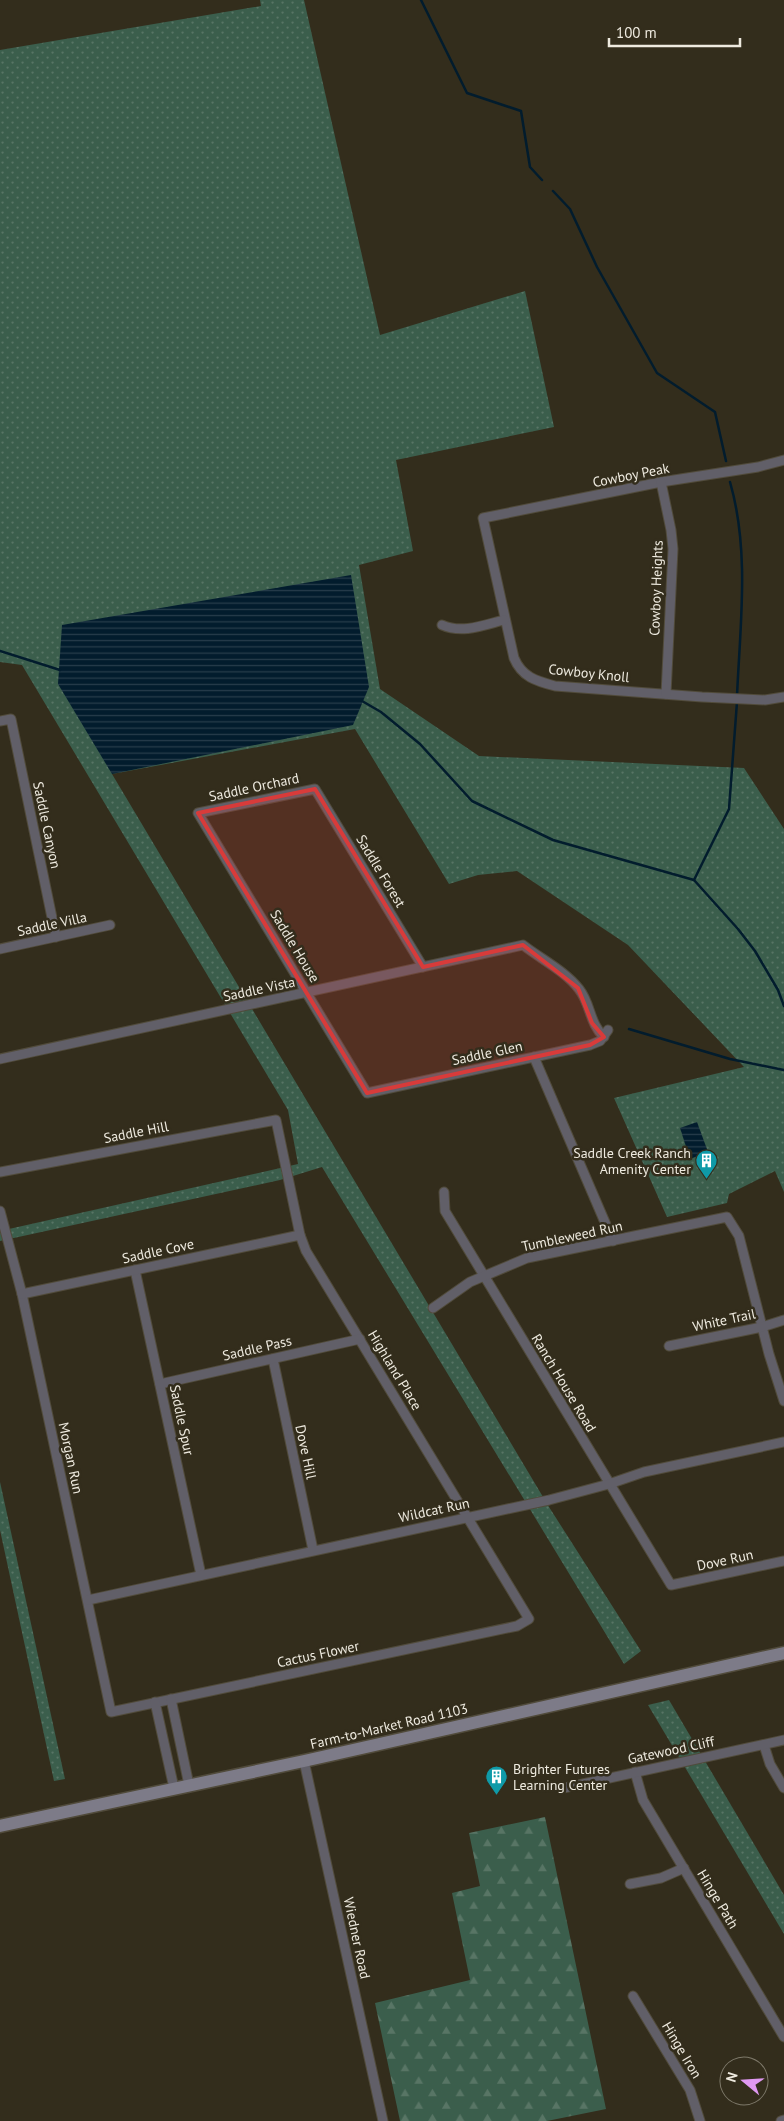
<svg xmlns="http://www.w3.org/2000/svg" width="784" height="2121" font-family="'PT Sans',sans-serif">
<style>
.grass{fill:url(#grass-dots)}
.forest{fill:url(#forest-firs)}
.pitch{fill:#3b5e4c}
.water{fill:url(#water-rules)}
.lines{fill:none;stroke-linecap:round;stroke-linejoin:round}
.stream{stroke:#021c2d;stroke-width:2.5}
.minor-casing{stroke:#514b3b;stroke-width:11}
.secondary-casing{stroke:#514b3b;stroke-width:15}
.minor{stroke:#615f68;stroke-width:9}
.secondary{stroke:#7d7b88;stroke-width:12}
.marked{fill:#d83b3a;fill-opacity:0.2;stroke:#d83b3a;stroke-width:4;stroke-linejoin:round}
.labels{text-anchor:middle;stroke-width:5;stroke-linejoin:round;paint-order:stroke}
.street-label{font-size:14px;fill:#eeeadf;stroke:#332d1c}
.poi-label{font-size:14px;fill:#eeeadf;stroke:#332d1c;text-anchor:end}
</style>
<defs>
<pattern id="grass-dots" width="8" height="8" patternUnits="userSpaceOnUse" patternTransform="scale(1.25)"><rect width="8" height="8" fill="#3b5e4c"/><path d="M2 2h.1M6 6h.1" fill="none" stroke="#587565" stroke-width="1.8" stroke-linecap="round"/></pattern>
<pattern id="forest-firs" width="22" height="20" patternUnits="userSpaceOnUse" patternTransform="scale(1.25)"><rect width="22" height="20" fill="#3b5e4c"/><path d="M5 1l3.5 6h-7zM16 11l3.5 6h-7z" fill="#587565"/></pattern>
<pattern id="water-rules" width="6" height="5" patternUnits="userSpaceOnUse" patternTransform="scale(1.25)"><rect width="6" height="5" fill="#021c2d"/><path d="M0 2.5h6" fill="none" stroke="#273d4b"/></pattern>
</defs>
<rect width="100%" height="100%" fill="#332d1c"/>
<g class="grass">
<path d="M260,0H304L380,335L525,291L554,427L396,460L413,551L359,565L380,689L479,756L744,768L784,829V1192L775,1171L729,1194L727,1203L667,1217L614,1098L744,1067L628,945L517,871L478,875L449,884L355,729L112,774L549,1507L641,1651L624,1664L322,1167L280,1180L0,1241V1231L298,1164L288,1110L22,665L0,662V50L261,6Z"/>
<path d="M0,1482L65,1779L54,1781L0,1530Z"/>
<path d="M669,1700L784,1895V1934L648,1705Z"/>
</g>
<path class="forest" d="M545,1817L606,2109L547,2121H400L375,2003L470,1980L452,1893L480,1886L469,1833Z"/>
<path class="pitch" d="M666,1141L672,1156L652,1163L647,1148Z"/>
<g class="water">
<path d="M351,575L369,687L353,725L112,774L58,684L62,625Z"/>
<path d="M697,1122L708,1152L690,1159L680,1128Z"/>
</g>
<g class="lines">
<g class="stream">
<path d="M421,0L467,93L521,111L530,167L542,180"/>
<path d="M553,191L570,209L597,267L657,373L715,412L726,461"/>
<path d="M730,482C750,551 740,626 737,696"/>
<path d="M0,651L60,670"/>
<path d="M362,701L381,712L420,744L472,801L553,840L694,880L738,929L755,951L778,990L784,1006"/>
<path d="M694,880L729,809L737,702"/>
<path d="M629,1029L730,1059L784,1070"/>
</g>
<defs>
<g id="minor">
<path d="M784,460L758,467L661,482L483,518L514,658C522,677 536,681 555,686L702,697L765,700L784,697"/>
<path d="M661,482L671,530L673,549L666,694"/>
<path d="M442,625C462,634 484,625 504,620"/>
<path d="M0,721L11,719L56,937"/>
<path d="M0,949L110,925"/>
<path d="M423,967L315,789L198,813L367,1093L590,1045L600,1041L608,1030"/>
<path d="M534,1057L613,1241"/>
<path d="M0,1059L523,945C541,959 565,971 579,989C591,1004 589,1023 604,1037"/>
<path d="M0,1172L276,1120L300,1235L306,1251L529,1619L517,1626L111,1712L22,1294L0,1211"/>
<path d="M444,1192L445,1211L671,1585L784,1561"/>
<path d="M135,1270L201,1575"/>
<path d="M22,1294L300,1235"/>
<path d="M433,1308L470,1282L527,1258L727,1217L739,1236L769,1354L784,1401"/>
<path d="M669,1346L762,1327L784,1320"/>
<path d="M273,1359L313,1550"/>
<path d="M160,1384L360,1339"/>
<path d="M88,1600L549,1500L609,1484L644,1472L784,1442"/>
<path d="M171,1699L189,1785"/>
<path d="M155,1702L174,1788"/>
<path d="M764,1745L770,1764L784,1788"/>
<path d="M304,1761L383,2121"/>
<path d="M635,1772L643,1800L784,2037"/>
<path d="M564,1788L784,1740"/>
<path d="M630,1884L661,1878L684,1868"/>
<path d="M633,1996L690,2090L700,2121"/>
<path d="M781,2121L784,2120"/>
</g>
<path id="secondary" d="M0,1826L304,1761L784,1653"/>
</defs>
<use href="#minor" class="minor-casing"/>
<use href="#secondary" class="secondary-casing"/>
<use href="#minor" class="minor"/>
<use href="#secondary" class="secondary"/>
</g>
<path class="marked" d="M315,789L423,967L523,945L578,988L592,1023L604,1037L590,1045L367,1093L198,813Z"/>
<defs>
<symbol id="building-pin" viewBox="-11 -11 22 30"><path d="M0 17L-7.5 6A9.5 9.5 0 1 1 7.5 6Z" fill="#0f9aa8" stroke="#332d1c"/><path d="M-4-6H4V6H1V3H-1V6H-4ZM-2.5-4.3h1.7v1.8h-1.7ZM.8-4.3h1.7v1.8H.8ZM-2.5-1h1.7V.8h-1.7ZM.8-1h1.7V.8H.8Z" fill="#fff"/></symbol>
</defs>
<g fill-rule="evenodd">
<use href="#building-pin" x="694" y="1148" width="25" height="34"/>
<use href="#building-pin" x="484" y="1764" width="25" height="34"/>
</g>
<g class="labels">
<g class="street-label">
<text transform="translate(631 475) rotate(-11)" y="5">Cowboy Peak</text>
<text transform="translate(656 588) rotate(-88)" y="5">Cowboy Heights</text>
<text transform="translate(589 673) rotate(6)" y="5">Cowboy Knoll</text>
<text transform="translate(254 787) rotate(-12)" y="5">Saddle Orchard</text>
<text transform="translate(47 825) rotate(78)" y="5">Saddle Canyon</text>
<text transform="translate(381 871) rotate(59)" y="5">Saddle Forest</text>
<text transform="translate(52 924) rotate(-12)" y="5">Saddle Villa</text>
<text transform="translate(295 946) rotate(59)" y="5">Saddle House</text>
<text transform="translate(259 989) rotate(-12)" y="5">Saddle Vista</text>
<text transform="translate(487 1053) rotate(-12)" y="5">Saddle Glen</text>
<text transform="translate(136 1132) rotate(-11)" y="5">Saddle Hill</text>
<text transform="translate(572 1236) rotate(-12)" y="5">Tumbleweed Run</text>
<text transform="translate(158 1251) rotate(-12)" y="5">Saddle Cove</text>
<text transform="translate(724 1320) rotate(-12)" y="5">White Trail</text>
<text transform="translate(257 1348) rotate(-13)" y="5">Saddle Pass</text>
<text transform="translate(395 1370) rotate(59)" y="5">Highland Place</text>
<text transform="translate(564 1383) rotate(59)" y="5">Ranch House Road</text>
<text transform="translate(182 1420) rotate(78)" y="5">Saddle Spur</text>
<text transform="translate(306 1452) rotate(78)" y="5">Dove Hill</text>
<text transform="translate(71 1458) rotate(78)" y="5">Morgan Run</text>
<text transform="translate(434 1510) rotate(-12)" y="5">Wildcat Run</text>
<text transform="translate(725 1560) rotate(-12)" y="5">Dove Run</text>
<text transform="translate(318 1654) rotate(-12)" y="5">Cactus Flower</text>
<text transform="translate(389 1726) rotate(-13)" y="5">Farm-to-Market Road 1103</text>
<text transform="translate(671 1750) rotate(-12)" y="5">Gatewood Cliff</text>
<text transform="translate(718 1899) rotate(59)" y="5">Hinge Path</text>
<text transform="translate(357 1938) rotate(78)" y="5">Wiedner Road</text>
<text transform="translate(682 2050) rotate(59)" y="5">Hinge Iron</text>
</g>
<g class="poi-label">
<text x="691" y="1158">Saddle Creek Ranch<tspan x="691" dy="16">Amenity Center</tspan></text>
<text x="513" y="1774" text-anchor="start">Brighter Futures<tspan x="513" dy="16">Learning Center</tspan></text>
</g>
</g>
<g transform="translate(744 2081) rotate(288)"><circle r="24" fill="#332d1c" stroke="#7e796a"/>
<path d="M0-4L9 19L0 12L-9 19Z" fill="#df98f1"/>
<text y="-8" font-size="14" font-weight="bold" text-anchor="middle" fill="#eeeadf">N</text>
</g>
<path d="M609 38v8h131v-8" fill="none" stroke="#eeeadf" stroke-width="2.5"/>
<text x="616" y="38" font-size="15" fill="#eeeadf" stroke="#332d1c" stroke-width="4" paint-order="stroke">100 m</text>
</svg>
